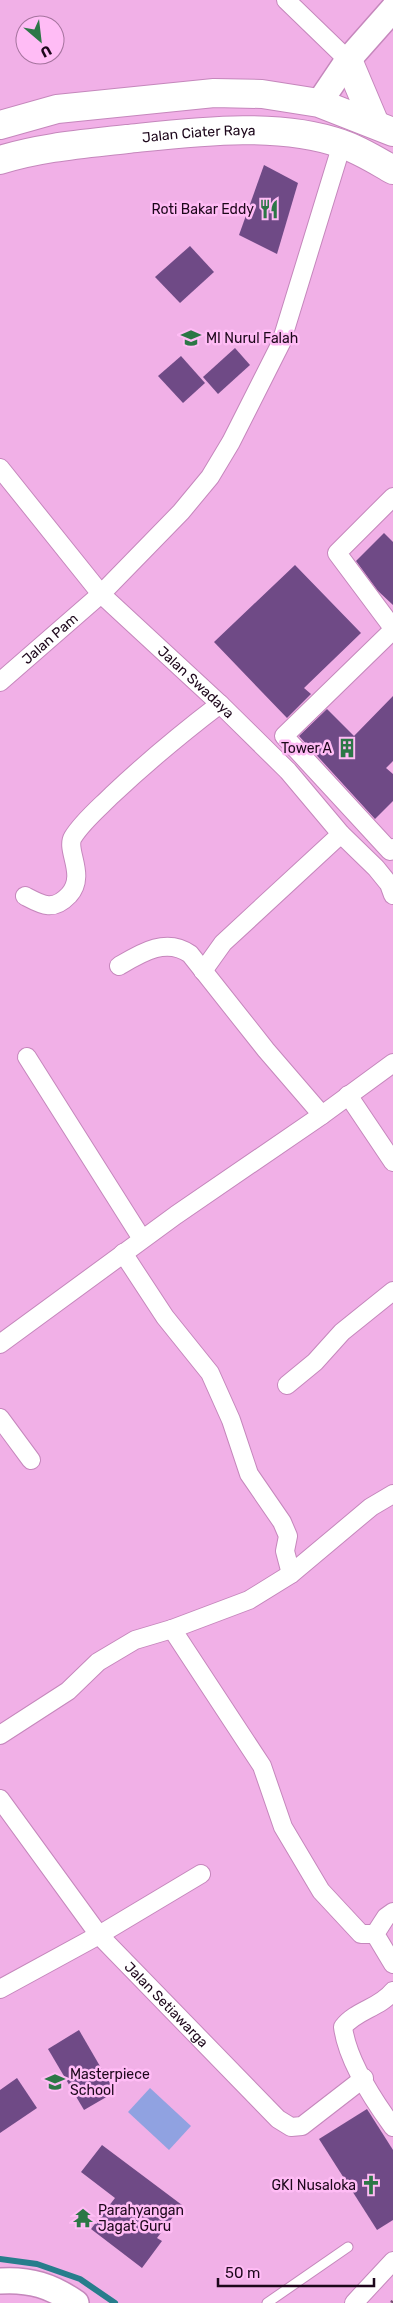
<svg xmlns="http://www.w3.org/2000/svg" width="393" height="2303" font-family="Rubik,sans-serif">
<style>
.grass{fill:#90a2e1}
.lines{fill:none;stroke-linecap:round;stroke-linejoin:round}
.stream{stroke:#277d8c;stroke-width:6}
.building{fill:#6f4a86}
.lane-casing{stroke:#c587bc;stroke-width:11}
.street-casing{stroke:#c587bc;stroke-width:20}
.secondary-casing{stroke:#c587bc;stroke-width:28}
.primary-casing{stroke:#c587bc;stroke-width:30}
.lane{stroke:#fff;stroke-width:9}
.street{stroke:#fff;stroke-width:18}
.secondary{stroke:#fff;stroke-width:25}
.primary{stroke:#fff;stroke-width:28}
.rail{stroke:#7b5275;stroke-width:4;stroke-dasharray:6 6;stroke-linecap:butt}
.labels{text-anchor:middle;stroke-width:5;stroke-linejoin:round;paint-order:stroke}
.street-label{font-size:14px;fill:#1d071b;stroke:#ffbcf5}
.poi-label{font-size:14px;fill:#1d071b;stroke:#ffbcf5;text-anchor:end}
</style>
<rect width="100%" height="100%" fill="#f1b0e7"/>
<path class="grass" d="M150,2088L191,2126L169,2150L128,2112Z"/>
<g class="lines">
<path class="stream" d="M0,2259L37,2264L80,2279L115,2303"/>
</g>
<g class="building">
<path d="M264,165L298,183L277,254L239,235Z"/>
<path d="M190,246L214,272L180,303L155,277Z"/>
<path d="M235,348L250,365L218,394L203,377Z"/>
<path d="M181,356L205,383L183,403L158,376Z"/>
<path d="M384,533L393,542V605L378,591L356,561Z"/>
<path d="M295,565L361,633L304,688L311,694L287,718L214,642Z"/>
<path d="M393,696V761L386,768L393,774V801L375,819L299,736L327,709L354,736Z"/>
<path d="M79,2030L115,2092L84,2110L48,2049Z"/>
<path d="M17,2078L37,2108L0,2133V2090Z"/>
<path d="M367,2109L393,2150V2220L377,2230L319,2139Z"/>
<path d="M102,2145L182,2205L157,2238L162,2241L142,2268L91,2229L115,2198L81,2172Z"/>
</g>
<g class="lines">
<defs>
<path id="lane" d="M267,2303L348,2247"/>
<g id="street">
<path d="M286,0L348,60"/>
<path id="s1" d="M0,468L101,594L220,704L288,771L341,834L376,868L389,884L393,895"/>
<path d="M393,497L337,553L393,628"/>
<path d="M393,630L284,736L390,851L393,848"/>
<path id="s2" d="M0,682L101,594L181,512L210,477L231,442L281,343L342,144"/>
<path d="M25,896C42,905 53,912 69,895C87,875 65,850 73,837C83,821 99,808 112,795C147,762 182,733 220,704"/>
<path d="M119,966C141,953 166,937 190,954L266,1050L322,1115"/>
<path d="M203,971L223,943L341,834"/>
<path d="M27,1057L142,1239"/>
<path d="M348,1095L393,1162"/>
<path d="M123,1253L165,1317L210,1373L231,1420L249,1474L282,1522L288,1536L285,1551L291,1574"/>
<path d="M0,1344L176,1215L322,1115L393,1063"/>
<path d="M287,1385L315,1362L342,1332L393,1291"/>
<path d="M0,1418L31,1460"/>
<path d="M172,1629L262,1766L283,1827L321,1891L361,1934H375"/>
<path d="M0,1735L68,1691L98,1662L135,1640L172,1629L249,1600L291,1574L371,1507L393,1494"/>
<path id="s3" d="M0,1799L99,1935L278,2119L291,2127L302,2126L364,2078"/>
<path d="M393,1912L386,1917L375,1934L393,1964"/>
<path d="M0,1989L99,1935L201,1874"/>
<path d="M393,1991C380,2008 356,2010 343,2027C347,2059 374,2101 393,2127"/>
<path d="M354,2303L393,2261"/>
</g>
<g id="secondary">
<path d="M319,103L348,60L393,9"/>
<path d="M0,2281C30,2279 52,2286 76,2303"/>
</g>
<g id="primary">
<path d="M348,60L375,124"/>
<path d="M0,125L57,109L214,93L262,94L319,103L393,132"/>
<path id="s4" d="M0,160C42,147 84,144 127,139C194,132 278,121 342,144C360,150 377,161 393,170"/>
</g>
</defs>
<use href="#lane" class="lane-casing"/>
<use href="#street" class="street-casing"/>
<use href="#secondary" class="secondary-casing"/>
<use href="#primary" class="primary-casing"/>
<use href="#lane" class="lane"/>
<use href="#street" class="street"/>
<use href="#secondary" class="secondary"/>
<use href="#primary" class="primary"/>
<path class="rail" d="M392,2303L393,2301"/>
</g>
<defs>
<symbol id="restaurant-bare" viewBox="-9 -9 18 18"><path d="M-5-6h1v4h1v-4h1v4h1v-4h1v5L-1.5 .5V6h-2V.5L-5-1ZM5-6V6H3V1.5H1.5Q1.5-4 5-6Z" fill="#2c7746" stroke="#ffbcf5" stroke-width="2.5" paint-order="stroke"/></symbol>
<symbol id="school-bare" viewBox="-9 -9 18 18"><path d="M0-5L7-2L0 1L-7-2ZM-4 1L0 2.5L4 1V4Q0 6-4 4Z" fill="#2c7746" stroke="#ffbcf5" stroke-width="2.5" paint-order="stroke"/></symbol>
<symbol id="building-bare" viewBox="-9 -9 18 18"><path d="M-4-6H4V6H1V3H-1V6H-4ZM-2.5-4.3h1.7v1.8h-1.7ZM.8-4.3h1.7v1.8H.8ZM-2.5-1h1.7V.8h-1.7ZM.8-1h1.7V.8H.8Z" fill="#2c7746" stroke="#ffbcf5" stroke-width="2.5" paint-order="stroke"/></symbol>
<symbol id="church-bare" viewBox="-9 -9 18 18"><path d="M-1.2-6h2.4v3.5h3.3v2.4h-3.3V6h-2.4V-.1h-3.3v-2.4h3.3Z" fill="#2c7746" stroke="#ffbcf5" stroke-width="2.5" paint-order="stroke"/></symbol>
<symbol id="temple-bare" viewBox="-9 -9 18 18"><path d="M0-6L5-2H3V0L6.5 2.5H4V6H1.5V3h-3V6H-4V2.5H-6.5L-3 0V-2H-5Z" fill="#2c7746" stroke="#ffbcf5" stroke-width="2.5" paint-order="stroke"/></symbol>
</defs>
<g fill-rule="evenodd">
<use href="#restaurant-bare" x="255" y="195" width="28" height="28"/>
<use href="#school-bare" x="177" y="324" width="28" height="28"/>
<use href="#building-bare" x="333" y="734" width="28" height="28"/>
<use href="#school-bare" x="41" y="2068" width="28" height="28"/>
<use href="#church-bare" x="357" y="2171" width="28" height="28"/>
<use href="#temple-bare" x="69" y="2204" width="28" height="28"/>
</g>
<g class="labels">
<g class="street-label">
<text dy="5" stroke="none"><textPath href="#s4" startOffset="201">Jalan Ciater Raya</textPath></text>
<text dy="5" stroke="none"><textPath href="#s2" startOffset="66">Jalan Pam</textPath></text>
<text dy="5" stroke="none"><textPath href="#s1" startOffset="291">Jalan Swadaya</textPath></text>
<text dy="5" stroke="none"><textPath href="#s3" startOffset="265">Jalan Setiawarga</textPath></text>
</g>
<g class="poi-label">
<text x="254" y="214">Roti Bakar Eddy</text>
<text x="206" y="343" text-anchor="start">MI Nurul Falah</text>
<text x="332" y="753">Tower A</text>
<text x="70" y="2079" text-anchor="start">Masterpiece<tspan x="70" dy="16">School</tspan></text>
<text x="356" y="2190">GKI Nusaloka</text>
<text x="98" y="2215" text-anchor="start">Parahyangan<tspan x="98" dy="16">Jagat Guru</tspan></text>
</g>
</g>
<g transform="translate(40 40) rotate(152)"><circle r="24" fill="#ffbcf5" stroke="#a5749e"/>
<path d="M0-4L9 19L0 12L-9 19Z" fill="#2c7746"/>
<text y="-8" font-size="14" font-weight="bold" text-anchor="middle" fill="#1d071b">U</text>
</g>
<path d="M218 2278v8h156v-8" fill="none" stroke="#1d071b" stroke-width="2.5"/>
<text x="225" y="2278" font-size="15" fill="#1d071b" stroke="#ffbcf5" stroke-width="4" paint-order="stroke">50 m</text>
</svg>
